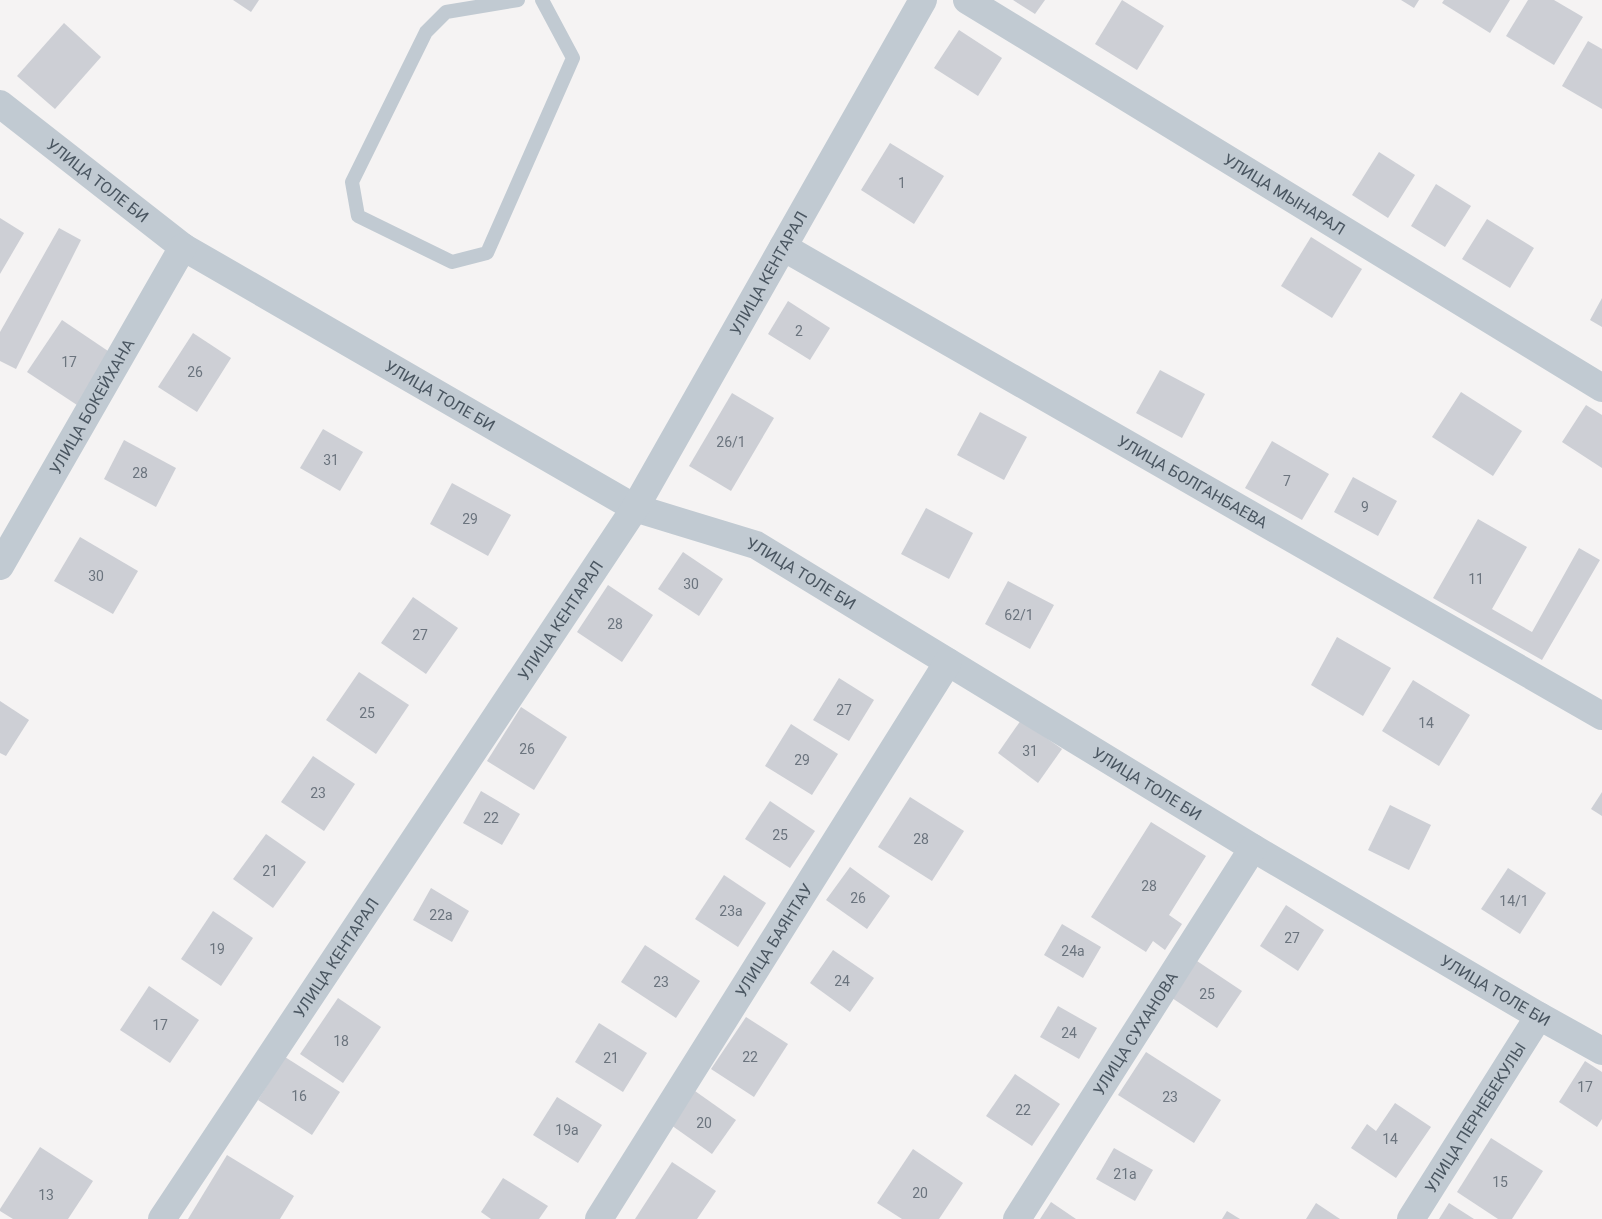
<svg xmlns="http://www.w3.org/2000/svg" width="1602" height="1219" font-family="Roboto,sans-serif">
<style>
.building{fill:#cdcfd5}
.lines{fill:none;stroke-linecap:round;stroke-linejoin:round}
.service{stroke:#c1cad2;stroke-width:14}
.minor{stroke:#c1cad2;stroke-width:28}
.labels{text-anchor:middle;stroke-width:4;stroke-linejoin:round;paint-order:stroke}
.number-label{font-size:14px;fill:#6b747e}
.street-label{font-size:16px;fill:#4a5661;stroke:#fff}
</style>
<rect width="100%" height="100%" fill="#f5f3f3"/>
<g class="building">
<path d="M233,0H259L251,12Z"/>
<path d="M1013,0H1045L1035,14Z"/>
<path d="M1122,0L1164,26L1137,70L1095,44Z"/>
<path d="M1401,0H1419L1414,8Z"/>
<path d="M1444,0H1510L1490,33L1442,3Z"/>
<path d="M1528,0H1554L1583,17L1554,65L1506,36Z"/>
<path d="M64,23L101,57L55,109L17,76Z"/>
<path d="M959,30L1002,58L978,96L934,68Z"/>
<path d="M1588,41L1602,49V109L1562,86Z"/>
<path d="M890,143L944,176L914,224L861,190Z"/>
<path d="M1379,152L1415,175L1388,218L1352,195Z"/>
<path d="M1436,184L1471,206L1445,247L1411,226Z"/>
<path d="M0,218L24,233L0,274Z"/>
<path d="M1487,219L1534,248L1510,288L1462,259Z"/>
<path d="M59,228L81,240L16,369L0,361V332Z"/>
<path d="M1311,237L1362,269L1332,318L1281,286Z"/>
<path d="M1602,298V327L1590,320Z"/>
<path d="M788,301L830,328L810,360L768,334Z"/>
<path d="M62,320L111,353L77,405L27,372Z"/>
<path d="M193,333L231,358L197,412L158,387Z"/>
<path d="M1160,370L1205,394L1182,438L1136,413Z"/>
<path d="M1461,392L1522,431L1493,476L1432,437Z"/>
<path d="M732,393L774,418L731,491L689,466Z"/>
<path d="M1586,405L1602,415V468L1562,442Z"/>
<path d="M980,412L1027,437L1004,480L957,455Z"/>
<path d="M323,429L363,452L340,491L300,468Z"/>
<path d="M124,440L176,468L156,507L104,479Z"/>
<path d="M1272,441L1329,474L1302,520L1245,488Z"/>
<path d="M1353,477L1397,501L1378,536L1334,512Z"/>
<path d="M452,483L511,515L488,556L430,524Z"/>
<path d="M926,508L973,533L949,579L901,554Z"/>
<path d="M1478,519L1527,547L1492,609L1532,632L1579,548L1600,560L1542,660L1433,598Z"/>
<path d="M80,537L138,571L113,614L54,581Z"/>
<path d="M683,552L723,579L699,616L658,589Z"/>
<path d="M1008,581L1054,605L1030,649L985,624Z"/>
<path d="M608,585L653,615L622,662L577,632Z"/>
<path d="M413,597L458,628L426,674L381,643Z"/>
<path d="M1337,637L1391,668L1363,716L1311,685Z"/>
<path d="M359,672L409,705L376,754L326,720Z"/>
<path d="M839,678L874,700L849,741L813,720Z"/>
<path d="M1413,680L1470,715L1439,766L1382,731Z"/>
<path d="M0,701L29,720L6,756L0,753Z"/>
<path d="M521,707L567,737L534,790L487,761Z"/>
<path d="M1021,720L1062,749L1038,783L998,753Z"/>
<path d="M791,724L838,754L812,795L765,766Z"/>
<path d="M313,756L355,784L324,831L281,802Z"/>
<path d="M481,791L520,814L502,845L463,823Z"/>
<path d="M1602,792V816L1591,809Z"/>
<path d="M910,797L964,831L932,881L878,847Z"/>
<path d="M770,801L815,831L790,868L745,839Z"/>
<path d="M1390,805L1431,825L1409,870L1368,850Z"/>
<path d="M1151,822L1206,856L1169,915L1182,924L1165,950L1153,941L1146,952L1091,917Z"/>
<path d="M266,834L306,862L273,908L233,879Z"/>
<path d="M850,867L890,896L867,929L826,900Z"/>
<path d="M1508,868L1546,893L1520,934L1481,909Z"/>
<path d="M724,875L766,903L738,947L695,919Z"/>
<path d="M431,888L469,911L452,942L413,920Z"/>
<path d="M1286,905L1324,930L1298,971L1260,946Z"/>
<path d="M213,911L253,938L221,986L181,959Z"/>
<path d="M1062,924L1101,947L1083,978L1044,955Z"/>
<path d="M645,945L700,981L676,1018L621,982Z"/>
<path d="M833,950L874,978L850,1012L810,983Z"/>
<path d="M1197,961L1242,991L1217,1028L1172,998Z"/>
<path d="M149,986L199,1020L170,1063L120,1030Z"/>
<path d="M338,998L381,1027L343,1083L300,1054Z"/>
<path d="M1058,1006L1097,1028L1079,1059L1040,1037Z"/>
<path d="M746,1017L788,1044L754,1097L711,1069Z"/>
<path d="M599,1023L647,1053L623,1092L575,1062Z"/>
<path d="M1146,1052L1221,1100L1194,1143L1118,1095Z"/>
<path d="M285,1057L340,1092L312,1135L258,1100Z"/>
<path d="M1585,1061L1602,1072V1119L1597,1127L1559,1102Z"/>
<path d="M1015,1074L1060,1104L1032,1146L986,1116Z"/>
<path d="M695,1091L736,1120L712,1154L671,1125Z"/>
<path d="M557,1097L602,1125L578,1163L533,1135Z"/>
<path d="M1395,1103L1431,1127L1396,1178L1351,1148L1367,1124L1376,1131Z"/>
<path d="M1491,1138L1543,1171L1512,1219H1498L1457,1192Z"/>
<path d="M40,1147L93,1181L68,1219H13L0,1211V1209Z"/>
<path d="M1114,1148L1153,1170L1135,1201L1096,1179Z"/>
<path d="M913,1149L963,1183L939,1219H902L877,1203Z"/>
<path d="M227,1155L294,1196L280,1219H188Z"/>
<path d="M672,1162L716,1191L697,1219H635Z"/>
<path d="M503,1178L548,1206L539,1219H491L481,1212Z"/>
<path d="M1051,1202L1076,1219H1040Z"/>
<path d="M1316,1203L1340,1219H1306Z"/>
<path d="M1449,1203L1474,1219H1439Z"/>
<path d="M1227,1211L1240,1219H1222Z"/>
</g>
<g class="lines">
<path class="service" d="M518,0L446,12L426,32L352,182L358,216L452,262L487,253L573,58L542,0"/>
<g class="minor">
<path id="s1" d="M967,0L1602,388"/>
<path id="s2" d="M0,104L183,247L635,508L756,545L1253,848L1539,1016L1602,1051"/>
<path id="s3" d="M783,247L1602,716"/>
<path id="s4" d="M0,566L183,247"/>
<path id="s5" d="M162,1219L635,508L923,0"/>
<path id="s6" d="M599,1219L948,662"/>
<path id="s7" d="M1017,1219L1253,848"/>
<path id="s8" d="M1411,1219L1539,1016"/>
</g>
</g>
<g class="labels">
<g class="number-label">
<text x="902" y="188">1</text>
<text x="799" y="336">2</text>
<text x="69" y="367">17</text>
<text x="195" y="377">26</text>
<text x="731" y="447">26/1</text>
<text x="331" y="465">31</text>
<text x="140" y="478">28</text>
<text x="1287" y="486">7</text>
<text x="1365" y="512">9</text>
<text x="470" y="524">29</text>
<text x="96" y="581">30</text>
<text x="1476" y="584">11</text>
<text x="691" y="589">30</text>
<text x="1019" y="620">62/1</text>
<text x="615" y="629">28</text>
<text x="420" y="640">27</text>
<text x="844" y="715">27</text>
<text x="367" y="718">25</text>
<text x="1426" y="728">14</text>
<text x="527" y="754">26</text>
<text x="1030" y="756">31</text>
<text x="802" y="765">29</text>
<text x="318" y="798">23</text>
<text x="491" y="823">22</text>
<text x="780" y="840">25</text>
<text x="921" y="844">28</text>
<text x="270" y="876">21</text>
<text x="1149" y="891">28</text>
<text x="858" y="903">26</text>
<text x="1514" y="906">14/1</text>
<text x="731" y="916">23а</text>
<text x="441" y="920">22а</text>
<text x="1292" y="943">27</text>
<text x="217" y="954">19</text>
<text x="1073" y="956">24а</text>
<text x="842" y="986">24</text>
<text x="661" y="987">23</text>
<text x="1207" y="999">25</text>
<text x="160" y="1030">17</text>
<text x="1069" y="1038">24</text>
<text x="341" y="1046">18</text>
<text x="750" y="1062">22</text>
<text x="611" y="1063">21</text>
<text x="1585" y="1092">17</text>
<text x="299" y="1101">16</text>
<text x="1170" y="1102">23</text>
<text x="1023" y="1115">22</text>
<text x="704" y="1128">20</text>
<text x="567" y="1135">19а</text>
<text x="1390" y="1144">14</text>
<text x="1125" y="1179">21а</text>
<text x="1500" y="1187">15</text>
<text x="920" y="1198">20</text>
<text x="46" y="1200">13</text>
</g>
<g class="street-label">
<text dy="6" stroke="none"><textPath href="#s2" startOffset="124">УЛИЦА ТОЛЕ БИ</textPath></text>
<text dy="6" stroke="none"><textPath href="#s1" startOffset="372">УЛИЦА МЫНАРАЛ</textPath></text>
<text dy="6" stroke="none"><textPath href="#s5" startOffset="1124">УЛИЦА КЕНТАРАЛ</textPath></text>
<text dy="6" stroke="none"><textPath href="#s2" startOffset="529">УЛИЦА ТОЛЕ БИ</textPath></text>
<text dy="6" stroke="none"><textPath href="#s4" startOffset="184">УЛИЦА БОКЕЙХАНА</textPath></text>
<text dy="6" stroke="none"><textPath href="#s3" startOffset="472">УЛИЦА БОЛГАНБАЕВА</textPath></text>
<text dy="6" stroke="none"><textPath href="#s2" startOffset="934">УЛИЦА ТОЛЕ БИ</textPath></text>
<text dy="6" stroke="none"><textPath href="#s5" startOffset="719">УЛИЦА КЕНТАРАЛ</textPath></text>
<text dy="6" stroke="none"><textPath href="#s2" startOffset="1339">УЛИЦА ТОЛЕ БИ</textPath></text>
<text dy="6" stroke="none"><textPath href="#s6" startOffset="329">УЛИЦА БАЯНТАУ</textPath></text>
<text dy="6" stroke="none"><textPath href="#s5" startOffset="314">УЛИЦА КЕНТАРАЛ</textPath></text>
<text dy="6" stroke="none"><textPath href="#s2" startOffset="1744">УЛИЦА ТОЛЕ БИ</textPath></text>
<text dy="6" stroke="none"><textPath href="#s7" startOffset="220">УЛИЦА СУХАНОВА</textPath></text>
<text dy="6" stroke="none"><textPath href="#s8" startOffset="120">УЛИЦА ПЕРНЕБЕКУЛЫ</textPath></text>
</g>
</g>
</svg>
